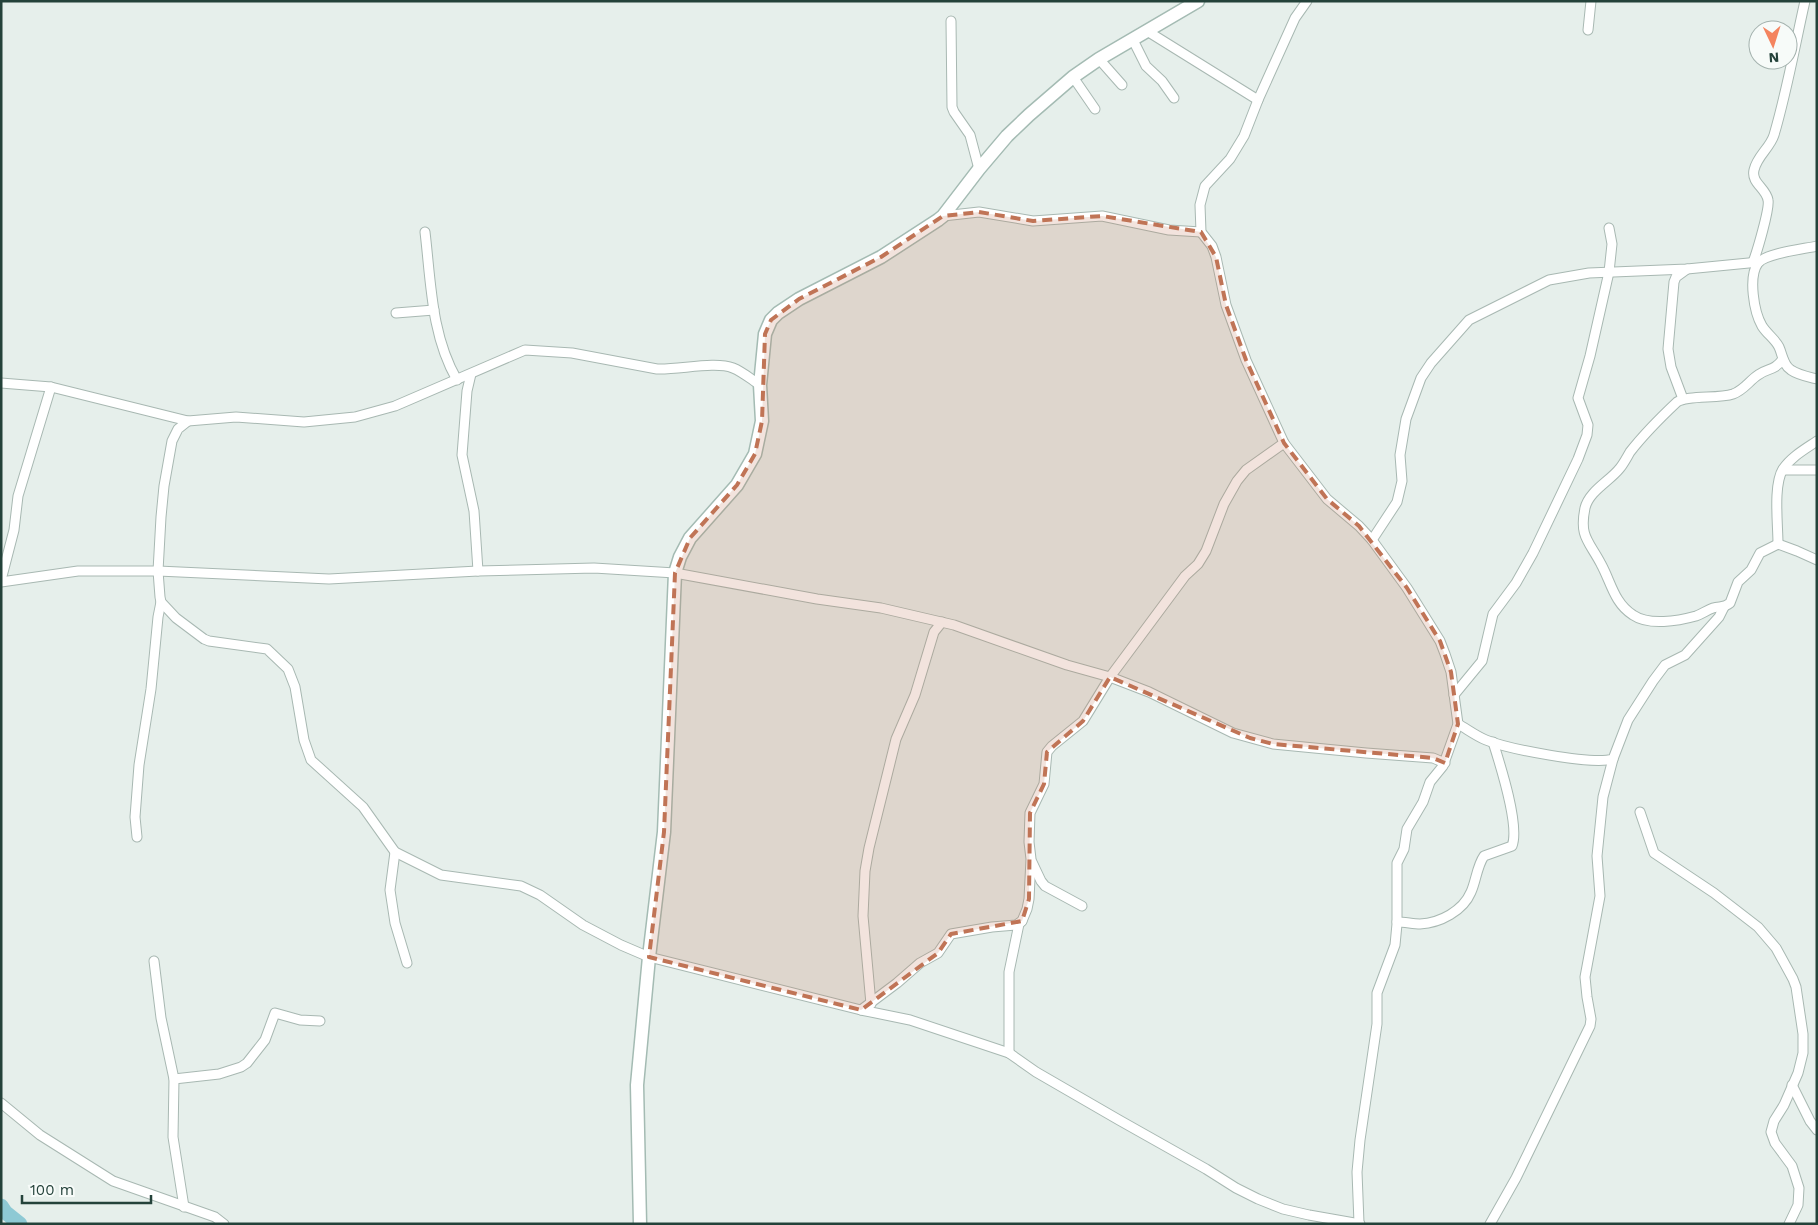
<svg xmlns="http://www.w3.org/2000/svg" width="1818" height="1225" font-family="'Work Sans',sans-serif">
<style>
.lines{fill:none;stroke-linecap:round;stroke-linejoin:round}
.river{stroke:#8ec9d4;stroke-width:15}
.minor-casing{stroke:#a8b8b2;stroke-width:11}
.secondary-casing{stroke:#a4bbb3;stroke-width:15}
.minor{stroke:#fff;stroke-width:9}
.secondary{stroke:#fff;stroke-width:12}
.marked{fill:#c07456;fill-opacity:0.2;stroke:#c07456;stroke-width:4;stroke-dasharray:10 6;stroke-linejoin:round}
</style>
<rect width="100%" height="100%" fill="#e6efeb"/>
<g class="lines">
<path class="river" d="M1,1206L5,1212L20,1224"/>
<defs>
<g id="minor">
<path d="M1307,1L1295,18L1258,100L1244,136L1230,159L1205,186L1200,205L1201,232L1212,246L1216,257L1226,305L1246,360L1284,443L1327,499L1359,526L1372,540L1407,588L1440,641L1445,654L1451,672L1458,724L1443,766L1430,782L1423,802L1407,829L1404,849L1397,863V924L1395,945L1377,993V1024L1360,1140L1357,1172L1359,1223"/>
<path d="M951,21L952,107L954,112L970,135L979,169"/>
<path d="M1588,30L1591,1"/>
<path d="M1147,31L1258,100"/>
<path d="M1133,40L1146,66L1162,81L1174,98"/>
<path d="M1099,59L1122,85"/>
<path d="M1073,77L1095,109"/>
<path d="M943,216L979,212L1033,221L1102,216L1169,230L1201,232"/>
<path d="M425,232C431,282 431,335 457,380"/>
<path d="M1817,246C1804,249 1766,253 1758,263C1748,277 1754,312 1762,326C1767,334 1775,339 1779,347C1783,356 1783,365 1791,370C1798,375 1809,377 1817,379"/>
<path d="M1753,262C1757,252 1770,208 1768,200C1766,188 1751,183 1754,170C1757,156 1770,148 1774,135C1787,91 1795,45 1805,1"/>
<path d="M396,313L434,310"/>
<path d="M1783,359C1773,372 1769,367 1758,375C1749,381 1744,390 1733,394C1718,399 1688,395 1677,402C1660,418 1644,434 1630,452C1627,457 1624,463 1620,468C1610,481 1589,491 1585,508C1579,537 1589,541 1601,564C1611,582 1614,603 1633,615C1649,626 1678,621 1696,616C1702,614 1707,610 1713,608C1720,606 1724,608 1730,603L1738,582L1751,570L1760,553L1778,544L1797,551L1817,560"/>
<path d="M471,374L467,391L462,455L474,511L478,571"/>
<path d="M1,383L51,387L188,421L236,417L304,422L355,417L395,406L525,350L572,353L657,369C679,370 715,361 733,368C743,372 752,380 760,385"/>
<path d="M1683,399L1671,367L1668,349L1674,282L1676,277L1687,269"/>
<path d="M188,421L178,429L172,441L164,486L161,517L158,571L160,597L161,602L176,618L204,639L209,641L267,649L288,669L295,687L304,740L311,760L363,807L395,852L441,875L521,886L540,895L583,925L621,945L649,957L861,1010L910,1020L1009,1053L1036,1072L1119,1120L1206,1169L1236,1188L1258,1199L1283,1209L1309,1215L1360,1224"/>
<path d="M1783,470H1817"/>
<path d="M1372,540L1397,502L1402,481L1400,455L1406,419L1421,378L1431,363L1469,320L1549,280L1589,273L1687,269L1759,262"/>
<path d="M1778,544C1778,524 1773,485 1783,469C1791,457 1805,449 1817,441"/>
<path d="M1,580L14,530L18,496L51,387"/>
<path d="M1,582L78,571H158L329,579L478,571L594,568L675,573L817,599L881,608L954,625L1067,665L1110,677L1149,692L1233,733L1273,744L1366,753L1433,758L1445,763"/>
<path d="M1454,695L1482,661L1493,614L1516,583L1533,553L1578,459L1587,435L1588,425L1578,398L1590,356L1609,272L1612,244L1609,228"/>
<path d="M1458,724C1467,729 1476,736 1486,740C1508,749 1591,765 1613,759L1628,720L1653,681L1665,665L1685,655L1719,617L1724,607"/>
<path d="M1640,812L1654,853L1714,893L1758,927L1776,948L1793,979L1796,987L1803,1034V1053L1798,1073L1784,1105L1774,1121L1771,1132L1775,1143L1792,1166L1799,1188L1798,1205L1789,1224"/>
<path d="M137,837L135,817L139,765L151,689L158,617L161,602"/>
<path d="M395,852L390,890L395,923L407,963"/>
<path d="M1032,862L1041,881L1045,886L1082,906"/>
<path d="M1397,922C1405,922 1413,924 1420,924C1440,923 1463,911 1471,892C1476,881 1477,866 1484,856L1512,846C1520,826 1500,764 1493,742"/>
<path d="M154,961L161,1018L174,1079L173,1137L184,1207"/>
<path d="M871,1004L863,916L865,871L869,848L896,739L915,695L934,632L942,622"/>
<path d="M861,1010L897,983L920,963L938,953L951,934L992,927L1016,925L1022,921L1027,909L1029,899L1031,859L1029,842L1030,813L1044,784L1047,752L1052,746L1083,721L1110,677L1185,576L1198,564L1206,551L1224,504L1237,481L1246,470L1284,443"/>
<path d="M1009,1053V972L1019,924L1022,921"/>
<path d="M174,1079L219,1074L241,1067L247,1063L265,1040L275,1013L300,1020L320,1021"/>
<path d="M1792,1085L1810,1121L1817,1130"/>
<path d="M1,1103L40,1135L113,1181L215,1217L224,1224"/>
<path d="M1490,1224L1516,1178L1590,1026L1591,1019L1587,997L1585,977L1600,896L1597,856L1603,797L1613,759"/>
</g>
<path id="secondary" d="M640,1224L637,1085L649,957L664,832L675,573L680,557L690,538L737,485L755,454L762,421L760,385L765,334L771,320L778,313L799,299L881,257L938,220L943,216L979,169L1007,136L1029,115L1073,77L1099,59L1198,1"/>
</defs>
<use href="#minor" class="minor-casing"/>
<use href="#secondary" class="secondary-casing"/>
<use href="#minor" class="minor"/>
<use href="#secondary" class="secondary"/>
</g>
<path class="marked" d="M979,212L1033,221L1102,216L1201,232L1216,257L1226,305L1246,360L1284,443L1327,499L1359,526L1407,588L1440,641L1451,672L1458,724L1445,763L1433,758L1273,744L1250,738L1110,677L1083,721L1047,752L1044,784L1030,813L1029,899L1022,921L951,934L938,953L861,1010L649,957L664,832L675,573L690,538L737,485L755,454L762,421L765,334L771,320L799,299L881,257L943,216Z"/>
<rect width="1818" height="1225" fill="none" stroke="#24423a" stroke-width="5"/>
<g transform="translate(1773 45) rotate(176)"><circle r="24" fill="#f7fbf9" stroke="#a3b1ad"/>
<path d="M0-4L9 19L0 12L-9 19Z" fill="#f4845f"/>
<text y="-8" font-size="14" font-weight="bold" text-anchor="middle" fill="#24423a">N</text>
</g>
<path d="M22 1195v8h129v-8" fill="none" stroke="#24423a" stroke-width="2.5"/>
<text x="30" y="1195" font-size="15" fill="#24423a" stroke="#f7fbf9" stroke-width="4" paint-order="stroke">100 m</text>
</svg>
